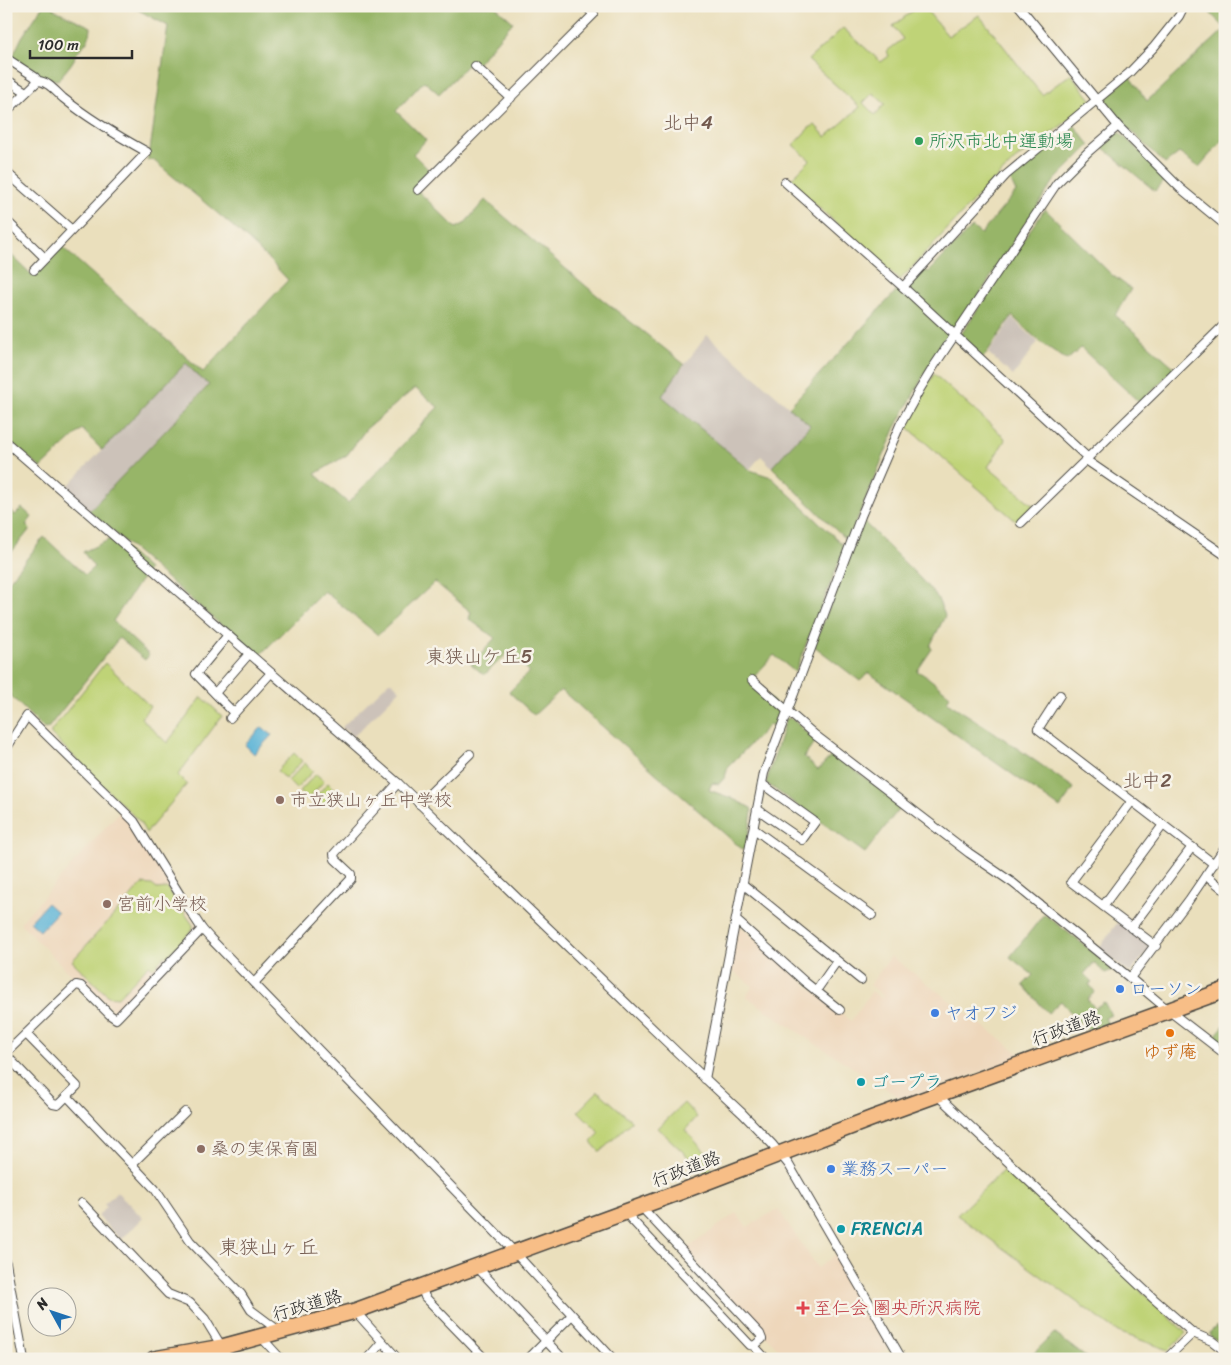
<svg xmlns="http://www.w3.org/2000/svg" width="1231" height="1365" font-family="Sriracha,'Klee One',sans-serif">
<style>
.built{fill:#eed7bb}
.industrial{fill:#ccc2b9}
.green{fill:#bfd377;stroke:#757f51;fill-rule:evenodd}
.forest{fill:#97b568;stroke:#61704a;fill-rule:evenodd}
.water{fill:#58b2d6;stroke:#426e80}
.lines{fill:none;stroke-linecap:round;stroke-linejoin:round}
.street-casing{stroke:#484641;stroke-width:10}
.highway-casing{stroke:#484641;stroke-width:18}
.street{stroke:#fff;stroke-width:8}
.highway{stroke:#f7be87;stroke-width:15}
.leisure-dot{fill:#2e9e5b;stroke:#f7f3e8;stroke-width:2}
.education-dot{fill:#8d6e63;stroke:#f7f3e8;stroke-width:2}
.shop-dot{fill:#3f7fe0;stroke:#f7f3e8;stroke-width:2}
.food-dot{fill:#e8710a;stroke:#f7f3e8;stroke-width:2}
.culture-dot{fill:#0f9aa8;stroke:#f7f3e8;stroke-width:2}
.health-dot{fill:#e0444e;stroke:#f7f3e8;stroke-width:2}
.labels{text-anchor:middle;stroke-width:5;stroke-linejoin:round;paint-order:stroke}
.leisure-label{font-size:18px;fill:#27864d;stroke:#f7f3e8;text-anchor:start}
.education-label{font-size:18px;fill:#785e54;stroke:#f7f3e8;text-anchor:start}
.shop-label{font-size:18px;fill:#366cbe;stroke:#f7f3e8;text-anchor:start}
.street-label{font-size:18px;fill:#2b2b2b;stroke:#f7f3e8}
.food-label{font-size:18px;fill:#c56008;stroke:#f7f3e8}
.culture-label{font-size:18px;fill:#0d838f;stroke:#f7f3e8;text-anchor:start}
.health-label{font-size:18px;fill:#be3a42;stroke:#f7f3e8;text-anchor:start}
.neighbourhood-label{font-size:19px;fill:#72594e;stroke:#f7f3e8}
.quarter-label{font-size:20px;fill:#72594e;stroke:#f7f3e8}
</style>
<rect width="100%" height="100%" fill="#f7f3e8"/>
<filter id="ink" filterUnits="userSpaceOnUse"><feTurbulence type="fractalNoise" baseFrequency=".02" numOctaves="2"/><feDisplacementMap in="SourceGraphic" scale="10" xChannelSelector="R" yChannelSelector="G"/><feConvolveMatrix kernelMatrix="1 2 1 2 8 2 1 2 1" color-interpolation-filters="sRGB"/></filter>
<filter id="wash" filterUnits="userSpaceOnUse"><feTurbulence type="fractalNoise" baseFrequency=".0096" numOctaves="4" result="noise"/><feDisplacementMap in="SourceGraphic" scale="20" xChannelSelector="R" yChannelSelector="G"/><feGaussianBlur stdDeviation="1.12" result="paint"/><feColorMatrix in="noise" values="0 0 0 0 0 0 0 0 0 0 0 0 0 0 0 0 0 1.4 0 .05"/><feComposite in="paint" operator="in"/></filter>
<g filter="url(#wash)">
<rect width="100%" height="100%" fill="#eadfbc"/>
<g class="built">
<path d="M120,811L131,822L196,927L195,931L119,1012H114L78,976L75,979L20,923Z"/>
<path d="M740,926L804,983L851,1021L872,991L881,998L883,996L870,985L891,956L1024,1057L904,1100L808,1039L746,996L753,986L730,969L738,927Z"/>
<path d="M778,1209L818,1268L836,1254L889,1347L874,1359H788L685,1250L736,1213L747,1227Z"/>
</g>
<g class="industrial">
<path d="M1012,318L1038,342L1013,376L988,353Z"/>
<path d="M707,335L810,425L772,467L761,456L750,469L661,396Z"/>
<path d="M185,362L196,374L209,384L89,511L64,490Z"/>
<path d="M389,682H392L400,690L353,737L342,727Z"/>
<path d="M1118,922L1151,947L1130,973L1098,949Z"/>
<path d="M117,1192L143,1218L121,1240L98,1216L106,1207L104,1204Z"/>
</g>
<g class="green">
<path d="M919,6H923L948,36L979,15L1042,95L1071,74L1093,102L1016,159L979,195L900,280L789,181L810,160L793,145L809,128L815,125L826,137L860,107L808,60L843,28L881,62L889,56L887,51L903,39L893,26ZM873,93L885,104L875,115L863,103Z"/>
<path d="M934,374L1004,437L1005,440L988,467L1034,506L1017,522L904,424Z"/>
<path d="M105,663L150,706L141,718L167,743L202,697L222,716L178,775L187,784L146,833L140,822L51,734V731Z"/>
<path d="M294,753L302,761L285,779L277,771Z"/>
<path d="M305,763L313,771L296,789L288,781Z"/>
<path d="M316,774L324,781L308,799L299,792Z"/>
<path d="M328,783L336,791L319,809L311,801Z"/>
<path d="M142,884L152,885L157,889L167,888L193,925V929L167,957L165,956L153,968L149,965L118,997L108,996L72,961Z"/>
<path d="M598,1091L632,1121L600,1152L591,1142L600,1133L578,1111Z"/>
<path d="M684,1103L697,1117L685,1130L707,1154L703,1157L714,1172L707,1175L658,1128Z"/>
<path d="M1008,1166L1186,1333L1169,1350L1118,1332L957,1215Z"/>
</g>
<g class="forest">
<path d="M43,6H51L55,10L91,27C91,39 84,45 76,54C72,59 77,55 73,61C71,65 62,75 58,80C41,79 25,68 12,58L22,37Z"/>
<path d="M131,6H495L513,22L475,66L470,62L439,94L424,81L396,111L426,140L413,154L432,173L416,189L456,228L464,224L485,200L593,292L684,364L662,396L750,470L771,477L841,543L844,549L795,672L774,655L750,681L783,710L776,728L770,724L728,767L725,777L719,784L712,783L709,790L731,798L751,808L752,812L746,850L742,849L561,690L534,715L509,692L529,672L509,652L484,675L471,664L495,638L469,619L471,612L435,582L378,635L324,591L258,657L89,511L209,385L196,374L186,363L102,450L82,429L41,468L6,438V250L32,275L61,246L203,372L288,280C248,235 198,198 152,159L147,161L150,150L168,26ZM415,388L438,407L348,503L315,474L347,455L366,429Z"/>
<path d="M1203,6H1225V28Z"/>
<path d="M1225,29V137L1199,167L1179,153L1165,164L1107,107L1106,99L1129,76L1147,101Z"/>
<path d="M1074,125L1090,145L1054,181L1001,260L984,288L926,371L895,429L850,536L844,538L772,467L810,425L789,407L899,288L904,292L924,270L929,272L972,227L981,234L1016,192L1009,177Z"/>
<path d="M1116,133H1120L1167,177L1155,191L1101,146Z"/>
<path d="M1045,209L1112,275L1131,289L1115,315L1175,368L1140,403L1081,348L1067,360L1039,341L1012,316L983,358L960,336L988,294L1008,261Z"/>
<path d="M6,506L15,515L22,508L32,517L26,525L30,529L6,559Z"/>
<path d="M863,521L918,576L937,597L944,613L945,616L930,646L932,649L917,671L926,676L950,695L947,702L994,732L1074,788L1060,808L869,673L860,681L814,646Z"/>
<path d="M44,537L85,575L94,567L83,552L113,538L148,569L113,621L149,655L145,660L119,638L48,728L44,729L9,694L6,696V585Z"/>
<path d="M791,718L816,741L804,757L818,770L833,754L902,805L865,853L766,783L786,719Z"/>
<path d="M1044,914L1115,969L1105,973L1094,963L1084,974L1092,982L1089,984L1095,992L1087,999L1095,1008L1104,1002L1111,1015L1105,1018L1109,1027L1090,1034L1082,1021L1079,1022L1061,1001L1048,1013L1023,985L1033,975L1010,957Z"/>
<path d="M1225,1024V1043L1223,1046L1203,1032L1205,1029L1215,1036Z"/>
<path d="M1216,1326L1225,1344V1346L1210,1336V1332Z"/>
<path d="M1054,1333L1088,1359H1031L1030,1357Z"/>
</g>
<g class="water">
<path d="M262,727L272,735L254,754L245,745Z"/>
<path d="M47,903L57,912L40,931L30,922Z"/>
</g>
</g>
<g filter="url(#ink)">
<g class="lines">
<defs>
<g id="street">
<path d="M1019,6L1118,126L1180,188L1225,225"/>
<path d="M6,58L35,77L38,81C48,81 56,92 63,98C89,119 118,136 147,152L34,270"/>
<path d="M475,66L511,98"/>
<path d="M6,79L26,92"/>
<path d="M6,112L38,81"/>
<path d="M6,172L72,230"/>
<path d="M785,182L903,287L1088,458"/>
<path d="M418,190L594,14L585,6"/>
<path d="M6,220L45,258"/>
<path d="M903,287L1006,175L1129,73L1154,47L1179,16L1184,6"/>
<path d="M6,442L398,783L679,1054L742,1113L772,1144L789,1165L902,1359"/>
<path d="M1086,460L1225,555"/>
<path d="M1021,523L1225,324"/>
<path d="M228,635L196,674L234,713"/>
<path d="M752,680L815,735L969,853L1013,883L1130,978L1168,1010L1225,1054"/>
<path d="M215,693L249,654"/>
<path d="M1060,695L1038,729L1214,864"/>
<path d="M230,718L271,673"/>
<path d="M6,749L27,716L134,821L185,903L202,929L210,938L506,1243L613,1359"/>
<path d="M1132,801L1071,882L1156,946"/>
<path d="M419,804L470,754"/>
<path d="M757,809L802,840L815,822L762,784"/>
<path d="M754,829L872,915"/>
<path d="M1206,875L1223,889"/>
<path d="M744,885L861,980"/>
<path d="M1103,906L1163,825"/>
<path d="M736,920L805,982L840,1010"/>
<path d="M1131,928L1192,847"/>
<path d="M1130,978L1189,900L1225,847"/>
<path d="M254,983L351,879V874L335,859L334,854L398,783"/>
<path d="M816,991L837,961"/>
<path d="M26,1034L77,1086L67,1096"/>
<path d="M6,1053L76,985L81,986L110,1015L116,1019L118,1017L202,929"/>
<path d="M6,1055L53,1104L58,1105L67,1096L155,1189L190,1241L241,1294L251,1310L279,1331"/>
<path d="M705,1079L764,773L861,516L900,425L920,389L934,366L1057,183L1088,152L1118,126"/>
<path d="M937,1095L1154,1299L1193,1333L1212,1341L1225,1351"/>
<path d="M132,1164L185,1112"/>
<path d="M82,1203L168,1294L190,1303L205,1319L222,1347"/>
<path d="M643,1206L646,1212L760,1334L762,1339L754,1346"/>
<path d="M627,1212L631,1219L750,1345L754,1346L766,1359"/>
<path d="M6,1263L24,1359"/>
<path d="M477,1267L563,1359"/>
<path d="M422,1288L425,1297L485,1359"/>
<path d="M355,1311L398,1359"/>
<path d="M261,1337L281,1359"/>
<path d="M367,1359L382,1342"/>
<path d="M528,1359L572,1315"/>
<path d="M981,1359L983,1358"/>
<path d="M1166,1359L1193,1333"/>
</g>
<path id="highway" d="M154,1359L222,1347L355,1311L680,1192L873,1118L1225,990"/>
</defs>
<use href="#street" class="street-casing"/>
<use href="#highway" class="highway-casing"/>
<use href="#street" class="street"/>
<use href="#highway" class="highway"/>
</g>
</g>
<circle class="leisure-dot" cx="919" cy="141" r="5"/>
<g class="education-dot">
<circle cx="280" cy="800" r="5"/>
<circle cx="107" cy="904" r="5"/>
<circle cx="201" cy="1149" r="5"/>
</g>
<g class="shop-dot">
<circle cx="1120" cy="989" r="5"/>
<circle cx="935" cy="1013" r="5"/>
<circle cx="831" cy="1169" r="5"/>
</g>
<circle class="food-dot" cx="1170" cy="1033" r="5"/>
<g class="culture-dot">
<circle cx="861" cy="1082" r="5"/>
<circle cx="841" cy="1229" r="5"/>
</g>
<path class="health-dot" d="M800.5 1300.5h5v5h5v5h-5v5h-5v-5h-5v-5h5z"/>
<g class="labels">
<g class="leisure-label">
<text x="929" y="147">所沢市北中運動場</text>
</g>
<g class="education-label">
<text x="290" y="806">市立狭山ヶ丘中学校</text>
<text x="117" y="910">宮前小学校</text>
<text x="211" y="1155">桑の実保育園</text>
</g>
<g class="shop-label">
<text x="1130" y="995">ローソン</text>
<text x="945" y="1019">ヤオフジ</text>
<text x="841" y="1175">業務スーパー</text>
</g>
<g class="street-label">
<text transform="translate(1066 1028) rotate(-20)" y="6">行政道路</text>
<text transform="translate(686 1169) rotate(-21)" y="6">行政道路</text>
<text transform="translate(307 1305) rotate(-16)" y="6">行政道路</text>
</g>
<g class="food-label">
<text x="1170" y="1058">ゆず庵</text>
</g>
<g class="culture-label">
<text x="871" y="1088">ゴープラ</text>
<text x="851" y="1235">FRENCIA</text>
</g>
<g class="health-label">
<text x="814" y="1314">至仁会 圏央所沢病院</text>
</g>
<g class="neighbourhood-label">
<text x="688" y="129">北中4</text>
<text x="479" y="663">東狭山ケ丘5</text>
<text x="1147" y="787">北中2</text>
</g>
<g class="quarter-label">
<text x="269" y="1254">東狭山ヶ丘</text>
</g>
</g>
<rect width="1231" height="1365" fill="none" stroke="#f7f3e8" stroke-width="25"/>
<g transform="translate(52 1312) rotate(310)"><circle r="24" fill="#f7f3e8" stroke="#a5a39c"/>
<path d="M0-4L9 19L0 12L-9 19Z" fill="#1f6fb2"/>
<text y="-8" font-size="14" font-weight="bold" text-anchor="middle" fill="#2b2b2b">N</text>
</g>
<path d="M30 50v8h102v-8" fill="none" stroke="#2b2b2b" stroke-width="2.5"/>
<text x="38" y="50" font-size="15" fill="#2b2b2b" stroke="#f7f3e8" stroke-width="4" paint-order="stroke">100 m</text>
</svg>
